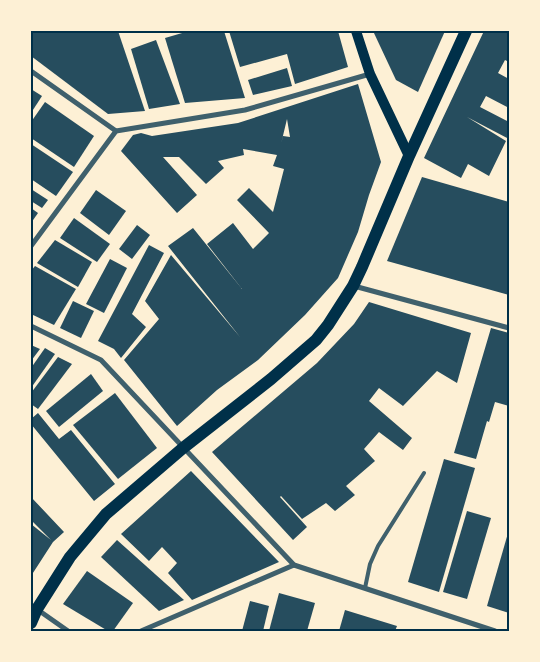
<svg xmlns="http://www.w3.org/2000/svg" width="540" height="662" font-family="'Fira Sans',sans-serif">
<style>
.building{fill:#264d5e;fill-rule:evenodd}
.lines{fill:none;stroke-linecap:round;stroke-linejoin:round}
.service{stroke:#3f606c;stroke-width:4}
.minor{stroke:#3f606c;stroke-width:5}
.secondary{stroke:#003049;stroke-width:10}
.primary{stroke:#003049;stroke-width:12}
.neatline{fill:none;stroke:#003049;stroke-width:2}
</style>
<rect width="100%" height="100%" fill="#fdf0d5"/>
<g class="building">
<path d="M31,31H118L145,111L108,114L31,56Z"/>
<path d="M189,31H224L245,98L185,103L165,38Z"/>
<path d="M229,31H338L348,67L295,84L287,54L240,67Z"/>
<path d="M373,31H445L418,92L396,80Z"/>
<path d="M484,31H509V62L505,60L498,73L509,79V108L486,96L480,107L509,122V139L467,117L506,141L489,176L468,164L461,178L424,158Z"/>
<path d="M156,40L180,104L149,109L131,49Z"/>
<path d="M287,68L292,86L253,95L248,80Z"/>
<path d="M358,84L381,162L369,195L358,232L338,278L305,315L258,360L217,390L177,426L124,360L159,319L145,301L171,255L240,337L168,246L193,228L242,289L207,244L233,223L253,249L269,233L237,200L249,188L273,212L284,169L273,166L277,155L243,149L244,155L218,161L224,168L206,184L179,157H163L197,195L177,213L121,151L133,135L141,133L152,136L238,123ZM287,119L290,137L283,136L281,144Z"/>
<path d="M31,89L42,96L31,113Z"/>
<path d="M45,102L94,136L74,167L31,138V122Z"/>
<path d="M31,144L73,172L56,196L31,179Z"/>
<path d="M422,177L509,202V295L387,261Z"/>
<path d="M31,189L48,200L42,208L31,201Z"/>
<path d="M96,190L126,211L109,235L80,213Z"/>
<path d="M31,208L38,213L31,223Z"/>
<path d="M74,218L110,244L97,262L60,238Z"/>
<path d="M137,225L150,235L132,259L119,249Z"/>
<path d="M55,240L92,262L78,287L37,263Z"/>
<path d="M149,245L164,253L132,314L146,327L121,358L114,349L98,341Z"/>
<path d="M110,259L127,268L104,313L86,304Z"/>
<path d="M35,266L76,289L54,325L31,314V271Z"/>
<path d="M73,301L94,311L81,338L60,328Z"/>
<path d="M369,302L471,333L457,383L437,371L403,406L379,388L369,401L412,438L403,450L379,432L364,449L375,461L346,486L355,495L335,511L326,503L302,519L281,496L280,497L307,527L293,540L212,452L317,363L354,324Z"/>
<path d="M491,328L509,333V406L495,402L489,422L487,421L476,459L454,453Z"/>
<path d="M31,345L40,349L31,361Z"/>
<path d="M45,348L55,354L31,388V368Z"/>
<path d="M58,357L72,364L38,409L31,404V393Z"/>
<path d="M91,374L103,391L59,427L46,411Z"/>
<path d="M115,393L157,448L118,479L73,425Z"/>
<path d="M38,413L59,439L71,430L115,484L94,501L31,424V419Z"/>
<path d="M444,459L475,468L439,592L408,582Z"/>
<path d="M191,471L279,562L192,600L168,573L177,563L162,547L149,561L121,534Z"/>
<path d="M31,497L64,532L53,542L31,576V524L51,540L31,520Z"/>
<path d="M467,511L491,518L467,599L443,592Z"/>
<path d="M508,533H509V613L487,606Z"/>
<path d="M117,540L184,600L159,611L101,557Z"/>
<path d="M87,571L133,603L113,631H108L63,604Z"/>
<path d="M279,593L315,603L307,631H269Z"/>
<path d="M250,601L269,606L263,631H242Z"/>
<path d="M345,610L397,626L395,631H339Z"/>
</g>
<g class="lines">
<path class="service" d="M365,588L370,564L378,546L424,473"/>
<g class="minor">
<path d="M31,71L116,131"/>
<path d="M31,246L116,131L245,110L370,74"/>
<path d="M354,286L509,328"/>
<path d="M31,326L101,360L294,565L495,631"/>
<path d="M31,605L68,631"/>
<path d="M141,631L294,565"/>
</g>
<path class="secondary" d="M356,31L370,74L409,156"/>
<path class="primary" d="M31,623L37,609L70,557L106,514L183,448L271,379L316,340L328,325L353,286L362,267L409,156L466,31"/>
</g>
<rect width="540" height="662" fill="none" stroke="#fdf0d5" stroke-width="65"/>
<rect x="32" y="32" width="476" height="598" class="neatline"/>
</svg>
